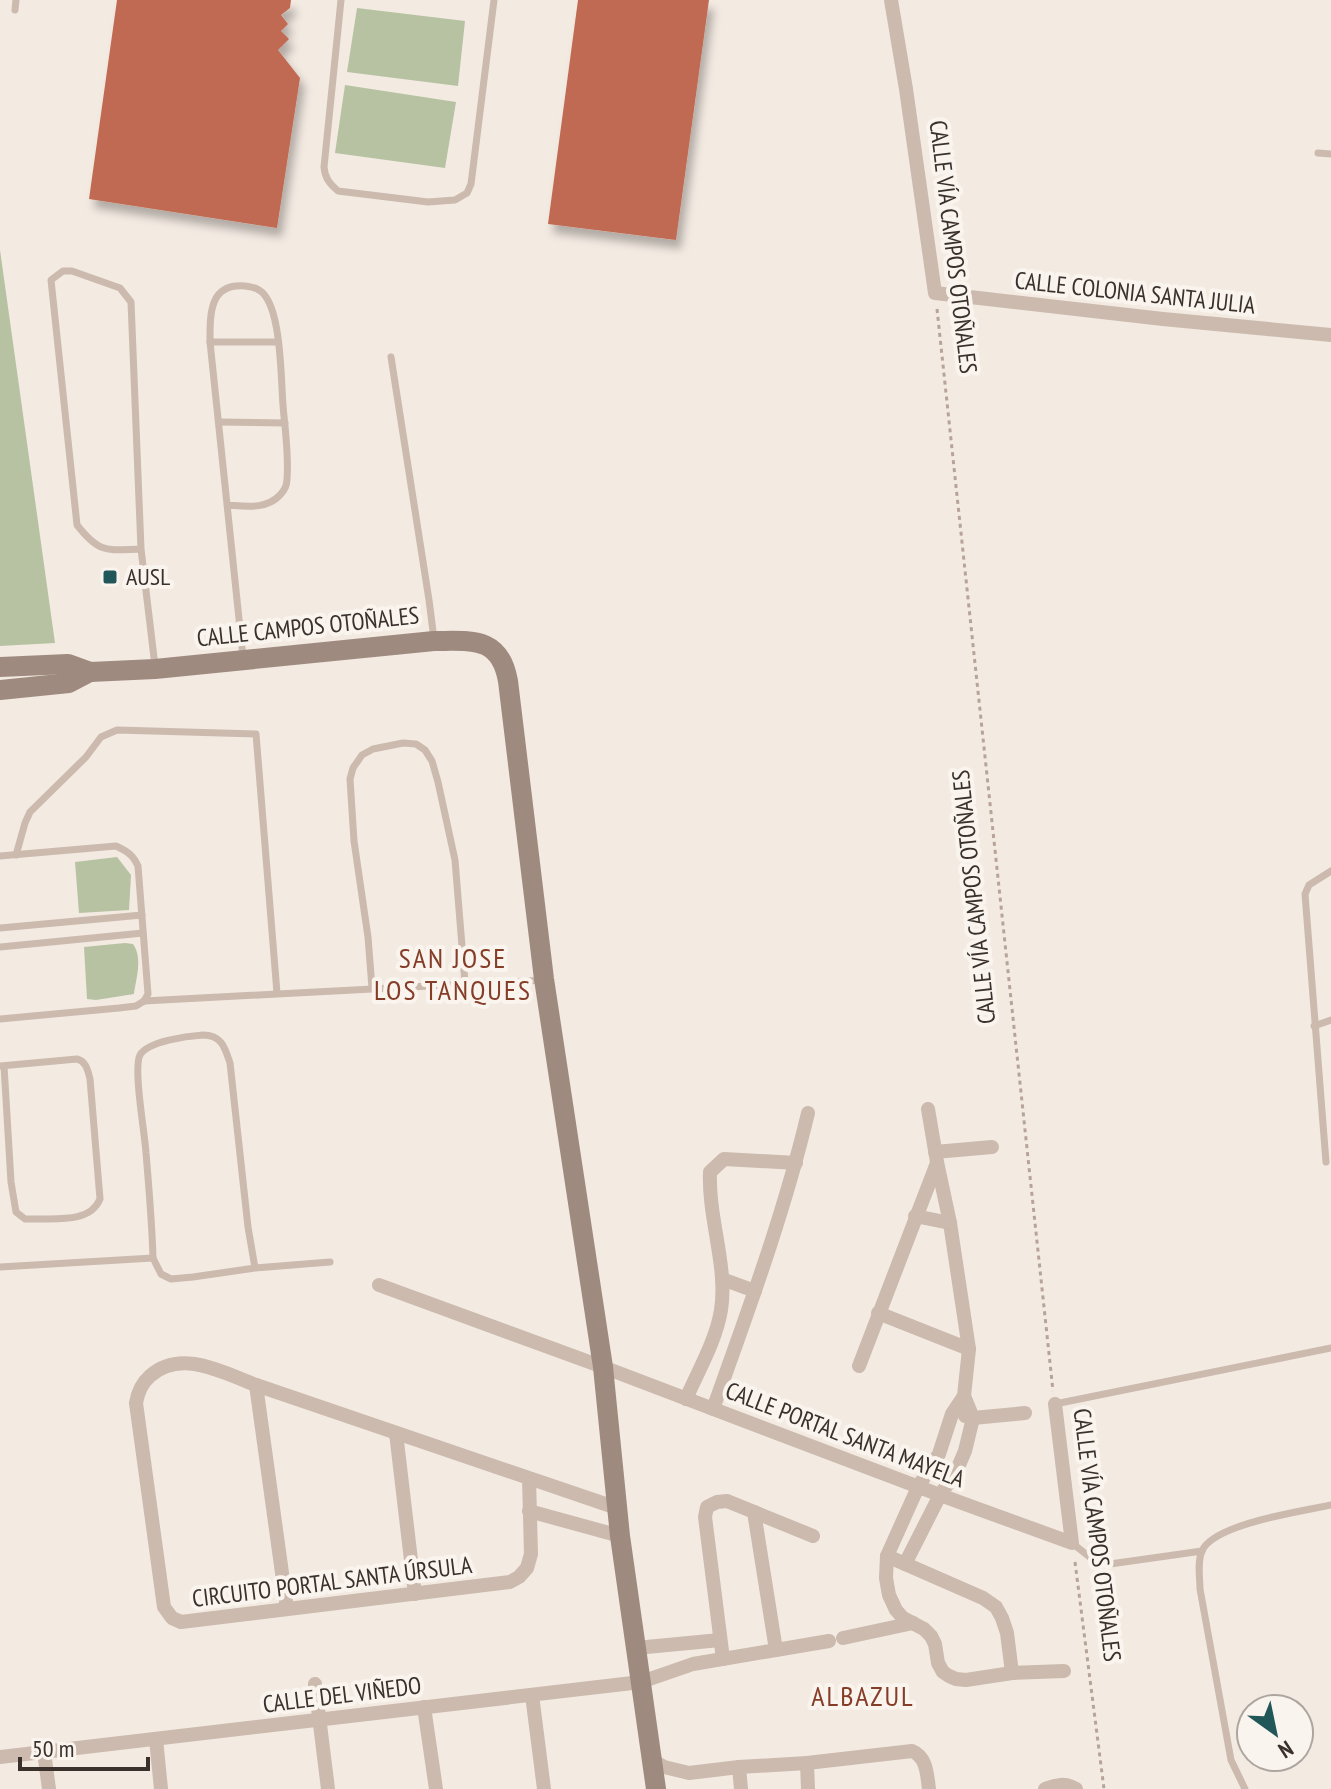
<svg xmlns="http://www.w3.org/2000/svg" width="1331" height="1789" font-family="'PT Sans Narrow',sans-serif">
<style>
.green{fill:#b7c2a2}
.building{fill:#c16b52;filter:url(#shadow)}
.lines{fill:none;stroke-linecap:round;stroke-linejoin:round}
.path{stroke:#b7a498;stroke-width:3;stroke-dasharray:4 4;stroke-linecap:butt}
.lane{stroke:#cbbaad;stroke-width:7}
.street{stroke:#cbbaad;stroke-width:14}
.secondary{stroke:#9f8a7f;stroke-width:20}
.poi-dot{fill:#22575a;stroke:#faf4ee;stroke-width:3}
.labels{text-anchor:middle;stroke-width:8;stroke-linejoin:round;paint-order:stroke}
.street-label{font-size:24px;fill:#3a302c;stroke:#faf4ee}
.poi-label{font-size:24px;fill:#3a302c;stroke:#faf4ee;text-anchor:start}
.quarter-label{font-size:28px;letter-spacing:2px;fill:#853d28;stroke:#faf4ee}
</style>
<defs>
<filter id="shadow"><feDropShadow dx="5" dy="9" stdDeviation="4" flood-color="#0004"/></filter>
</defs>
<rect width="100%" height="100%" fill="#f3eae2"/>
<g class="green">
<path d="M357,8L465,21L458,86L347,72Z"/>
<path d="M345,85L456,102L445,168L335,153Z"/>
<path d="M0,250L55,643L0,646Z"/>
<path d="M117,857L131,875L129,910L79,913L75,862Z"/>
<path d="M125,943L133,944C143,958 136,979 134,994L96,1000L87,999L84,947Z"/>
</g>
<g class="building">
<path d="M117,0H291L290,8L281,15L288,24L281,31L289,39L278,50L300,78L277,228L89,199Z"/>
<path d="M578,0H709L676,240L548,224Z"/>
</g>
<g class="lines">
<g class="path">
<path d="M937,309L1053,1391"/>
<path d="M1075,1562L1104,1789"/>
</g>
<g class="lane">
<path d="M341,0L324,167C325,178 329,183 338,191L428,202L455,200L467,193L471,184L494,0"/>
<path d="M15,10L16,0"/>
<path d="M1318,153L1331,154"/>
<path d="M210,342H278"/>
<path d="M391,357L429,600L434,639"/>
<path d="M219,422L285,423"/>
<path d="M227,505C245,506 266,510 280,495C284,491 287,485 287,479C289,455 285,430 283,405C281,378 281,319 266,297C261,289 254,287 245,286C209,283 210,314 210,342L243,657"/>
<path d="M141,549C106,550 100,554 77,525L51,280L63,271H72L120,288L131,302L141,549L155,666"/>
<path d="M16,855L25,823L30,812L86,757L101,737L117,730L256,734L277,993"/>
<path d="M0,856L116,846C127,851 133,855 138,866L148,994L144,1001"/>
<path d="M0,928L142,915"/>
<path d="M0,947L143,933"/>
<path d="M372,988L368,937L354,841L350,779L353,768L362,755L373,749L403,743L416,744L425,750L432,761L438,782L455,860L465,983"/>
<path d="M0,1019L119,1008L136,1006L144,1001L544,980"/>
<path d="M1314,1026L1331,1020"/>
<path d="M0,1066L77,1059C86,1061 88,1071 90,1079L100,1199C90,1224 54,1218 31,1219H25L16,1212L11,1182L4,1066"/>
<path d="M1326,1162L1305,894L1309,885L1331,871"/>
<path d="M0,1267L153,1258"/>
<path d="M255,1268L248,1227L230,1063C225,1048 222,1035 203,1035C188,1036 148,1041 140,1055C133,1069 145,1134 146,1153C149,1188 152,1223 153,1258L161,1274L171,1279L193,1277L255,1268L330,1262"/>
<path d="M1055,1404L1331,1348"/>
<path d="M1072,1543L1096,1562L1110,1564L1202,1551"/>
<path d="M1245,1789L1231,1760L1200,1589C1200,1578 1197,1562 1202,1551C1213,1524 1303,1511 1331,1505"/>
</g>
<g class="street">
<path d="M891,0L906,89L935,293L1163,319L1331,335"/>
<path d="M928,1109L937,1162L950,1223L969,1349L964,1396L952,1414L939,1454L918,1487L887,1556L886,1578L889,1595L896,1610L903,1618L924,1629L931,1636L935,1644L938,1663L943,1672L949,1676L956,1679L966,1680L1012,1673L1064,1671"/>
<path d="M935,1152L992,1147"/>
<path d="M915,1216L950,1223"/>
<path d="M722,1279L755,1291"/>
<path d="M379,1285L603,1367L940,1495L1072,1543L1055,1404"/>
<path d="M878,1313L969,1349"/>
<path d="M859,1366L937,1163"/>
<path d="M256,1385L287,1609"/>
<path d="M686,1399C698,1371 716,1341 721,1310C728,1267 708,1218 710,1172L724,1159L796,1163"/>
<path d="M713,1409C748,1311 784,1214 808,1113"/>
<path d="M965,1416L973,1418L1025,1413"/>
<path d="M396,1433L415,1594"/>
<path d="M529,1478L531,1554L527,1568L519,1577L510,1582L181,1622L172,1618L164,1607L136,1403C138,1391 142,1383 150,1376C181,1348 224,1373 256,1385L617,1508"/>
<path d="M529,1511L620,1536"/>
<path d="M754,1512L776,1650"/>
<path d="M887,1556L983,1598L996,1607L1002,1618L1007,1633L1012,1673"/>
<path d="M905,1564L940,1495L956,1472L965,1451L973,1418L964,1396"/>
<path d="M843,1638L913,1623"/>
<path d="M636,1648L720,1640"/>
<path d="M723,1659L705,1517L707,1507L717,1502L727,1501L813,1536"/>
<path d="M315,1684L328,1789"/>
<path d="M532,1695L544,1789"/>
<path d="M424,1707L436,1789"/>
<path d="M156,1739L161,1789"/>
<path d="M44,1752L49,1789"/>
<path d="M0,1757L641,1682L693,1664L829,1641"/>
<path d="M653,1761L664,1767L689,1773L739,1767L807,1763L912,1751C927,1757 927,1775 929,1789"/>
<path d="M807,1763L808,1789"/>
<path d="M739,1767L741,1789"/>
<path d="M1045,1789C1056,1785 1065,1782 1076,1789"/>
</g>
<g class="secondary">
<path d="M0,667L68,664L90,672L155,669L434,641C472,641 500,636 508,681L544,979L603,1367L620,1536L656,1789"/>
<path d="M0,690L69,683L90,672"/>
</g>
</g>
<rect class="poi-dot" x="102" y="569" width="16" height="16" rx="4"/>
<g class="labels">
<g class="street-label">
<text transform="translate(953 247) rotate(83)" y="8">CALLE VÍA CAMPOS OTOÑALES</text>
<text transform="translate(1135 293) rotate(6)" y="8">CALLE COLONIA SANTA JULIA</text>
<text transform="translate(308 627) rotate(-6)" y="8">CALLE CAMPOS OTOÑALES</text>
<text transform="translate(974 897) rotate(-96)" y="8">CALLE VÍA CAMPOS OTOÑALES</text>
<text transform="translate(845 1435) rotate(21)" y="8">CALLE PORTAL SANTA MAYELA</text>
<text transform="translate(1097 1535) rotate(83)" y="8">CALLE VÍA CAMPOS OTOÑALES</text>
<text transform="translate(332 1582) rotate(-7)" y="8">CIRCUITO PORTAL SANTA ÚRSULA</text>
<text transform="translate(342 1695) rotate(-7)" y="8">CALLE DEL VIÑEDO</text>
</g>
<g class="poi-label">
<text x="126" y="585">AUSL</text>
</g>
<g class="quarter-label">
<text x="453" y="968">SAN JOSE<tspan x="453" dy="32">LOS TANQUES</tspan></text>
<text x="863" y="1706">ALBAZUL</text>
</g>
</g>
<g transform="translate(1275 1733) rotate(147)"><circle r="38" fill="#faf4ee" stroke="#ada6a0" stroke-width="2"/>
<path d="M0-6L14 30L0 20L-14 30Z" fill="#22575a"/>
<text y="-12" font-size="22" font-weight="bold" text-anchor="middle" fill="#3a302c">N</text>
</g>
<path d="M20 1757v12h128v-12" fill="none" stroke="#3a302c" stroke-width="4"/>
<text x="32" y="1757" font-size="24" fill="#3a302c" stroke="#faf4ee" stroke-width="6" paint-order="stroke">50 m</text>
</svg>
